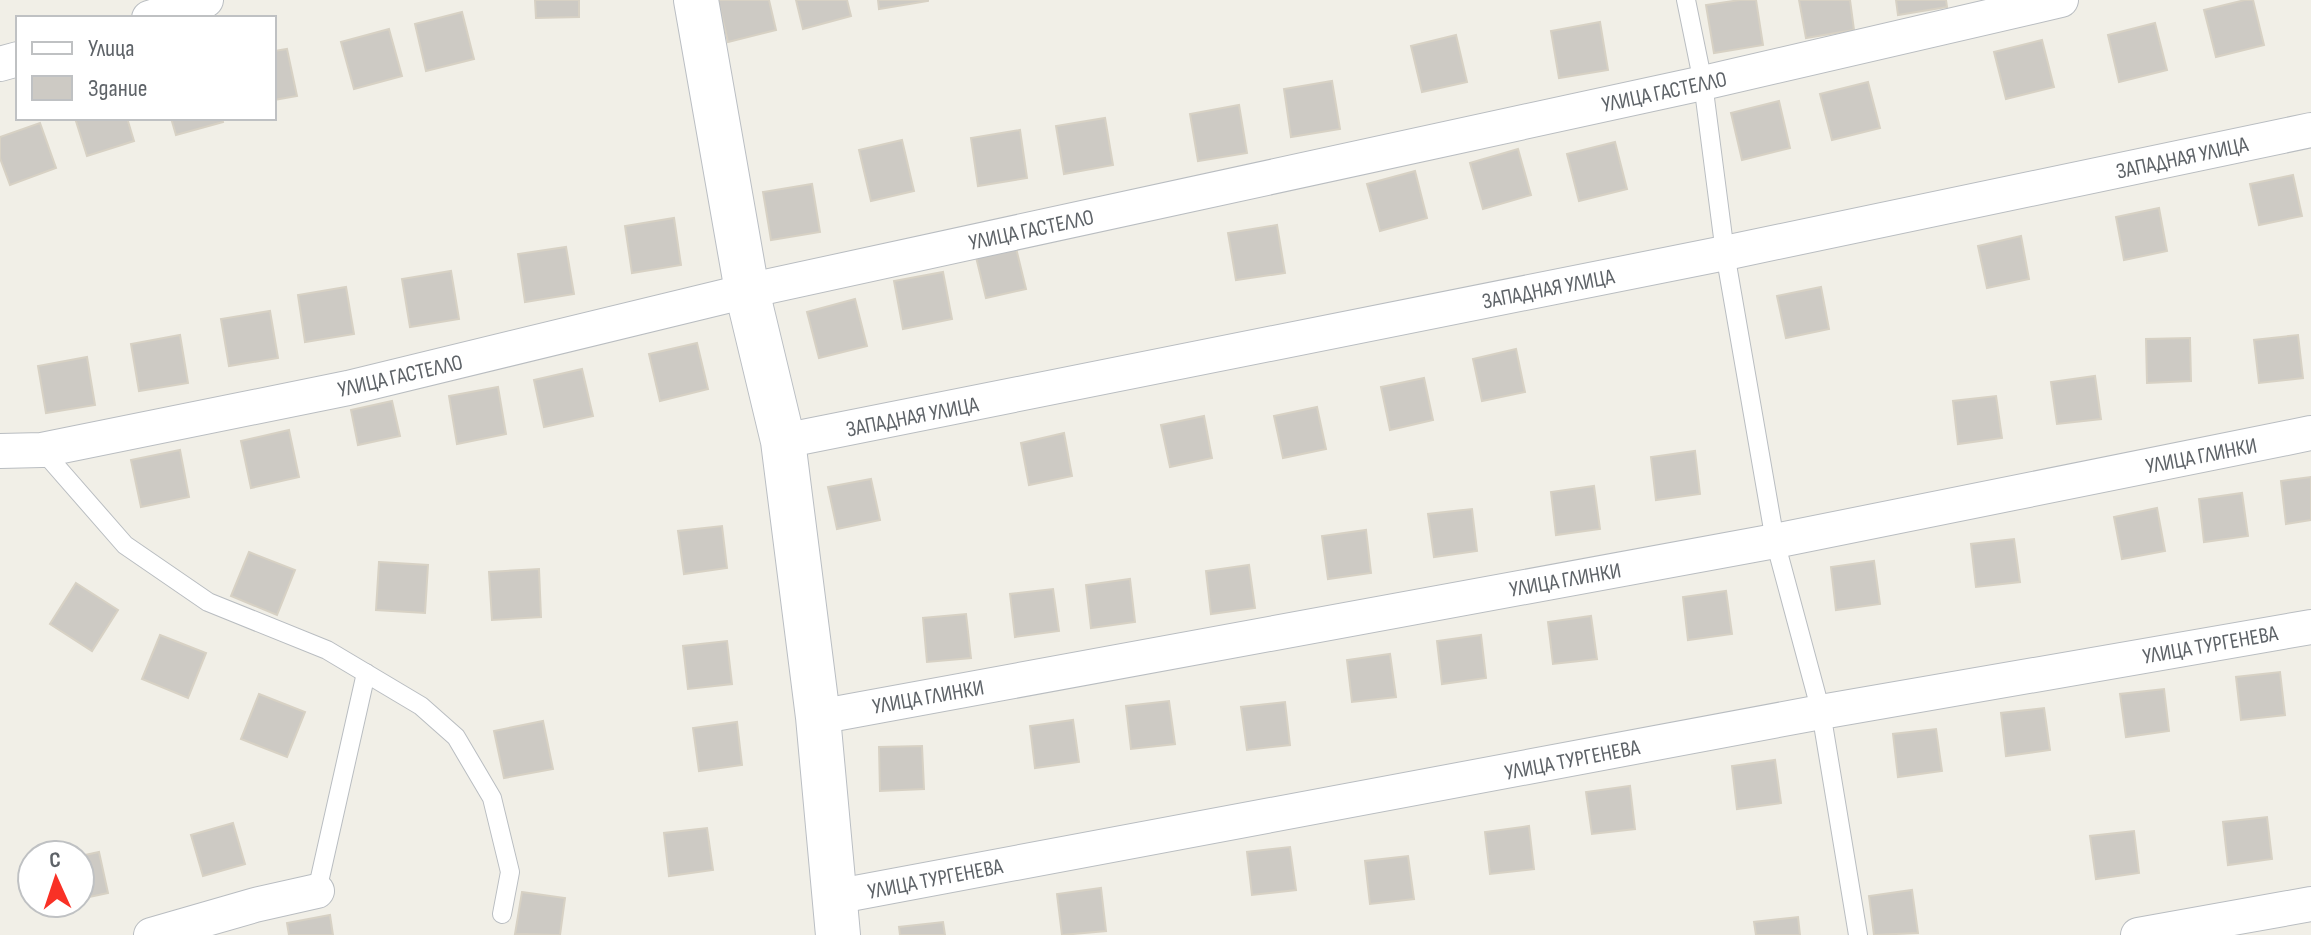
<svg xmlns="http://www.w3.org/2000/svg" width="2311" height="935" font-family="'Sofia Sans Condensed',sans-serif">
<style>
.building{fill:#cdcac4;stroke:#d7d1c4;stroke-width:2}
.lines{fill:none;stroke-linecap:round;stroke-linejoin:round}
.lane-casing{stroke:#b9bdc1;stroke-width:20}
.street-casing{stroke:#b9bdc1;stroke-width:36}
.secondary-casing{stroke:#babec3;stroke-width:46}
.lane{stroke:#fff;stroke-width:18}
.street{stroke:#fff;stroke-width:34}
.secondary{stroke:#fff;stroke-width:44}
.labels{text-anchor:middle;stroke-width:8;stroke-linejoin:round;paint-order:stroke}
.street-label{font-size:22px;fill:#5e6368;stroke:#fff}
</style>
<rect width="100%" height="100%" fill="#f1efe7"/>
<g class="building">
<path d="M535,0H579V17L536,18Z"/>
<path d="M718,0H769L776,30L728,42Z"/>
<path d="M796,0H847L851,16L803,29Z"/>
<path d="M878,0H928V1L879,9Z"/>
<path d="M1740,0H1756L1763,45L1714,53L1706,5Z"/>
<path d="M1799,0H1850L1854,30L1806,38Z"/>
<path d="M1896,0H1946L1947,7L1898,15Z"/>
<path d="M2245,0H2253L2264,45L2216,57L2204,10Z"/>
<path d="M462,12L474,59L426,71L415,24Z"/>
<path d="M1600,22L1608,70L1559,78L1551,31Z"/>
<path d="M2155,23L2167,70L2119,82L2108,35Z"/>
<path d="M389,29L402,76L354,89L341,42Z"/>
<path d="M1456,35L1467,82L1422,92L1411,46Z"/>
<path d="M2042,40L2054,87L2006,99L1994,52Z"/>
<path d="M287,49L297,96L274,100V51Z"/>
<path d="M1332,81L1340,129L1291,137L1284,89Z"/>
<path d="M1868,82L1880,128L1832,140L1820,94Z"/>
<path d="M1779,101L1790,148L1742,160L1731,113Z"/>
<path d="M1239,105L1247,153L1198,161L1190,114Z"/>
<path d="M75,118H127L134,141L87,156Z"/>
<path d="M171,118H222L223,122L176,135Z"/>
<path d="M1105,118L1113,165L1064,174L1056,126Z"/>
<path d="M40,123L56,168L10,185L0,158V137Z"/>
<path d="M1020,130L1027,178L978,186L971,138Z"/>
<path d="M902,140L914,191L871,201L859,150Z"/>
<path d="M1615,142L1627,189L1579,201L1567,154Z"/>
<path d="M1518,149L1531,195L1483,209L1470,163Z"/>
<path d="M1415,171L1427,218L1380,231L1367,184Z"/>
<path d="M2293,175L2302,216L2259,225L2250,184Z"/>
<path d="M812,184L820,232L771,240L763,192Z"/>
<path d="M2159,208L2167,251L2124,260L2116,217Z"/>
<path d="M674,218L681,265L632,273L625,226Z"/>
<path d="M1277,225L1285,273L1236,280L1228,233Z"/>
<path d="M2021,236L2029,279L1987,288L1978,246Z"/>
<path d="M566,247L574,294L525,302L518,254Z"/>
<path d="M1016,248L1026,289L986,298L976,257Z"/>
<path d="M451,271L459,319L410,327L402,279Z"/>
<path d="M943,272L952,319L903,329L894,281Z"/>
<path d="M346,287L354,334L305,342L298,295Z"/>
<path d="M1821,287L1829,329L1786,338L1777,296Z"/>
<path d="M855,299L867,346L819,358L807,312Z"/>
<path d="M270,311L278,358L229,366L221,319Z"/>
<path d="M180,335L188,383L139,391L131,344Z"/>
<path d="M2298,335L2303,378L2259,383L2254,340Z"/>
<path d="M2190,338L2191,381L2147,383L2146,339Z"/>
<path d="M697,343L708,389L660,401L649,354Z"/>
<path d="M1516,349L1525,392L1482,401L1473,359Z"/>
<path d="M87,357L95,405L46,413L38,366Z"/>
<path d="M582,369L593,416L544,427L534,380Z"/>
<path d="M2095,376L2101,419L2057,424L2051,382Z"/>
<path d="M1424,378L1433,420L1390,430L1381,387Z"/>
<path d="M498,387L506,434L457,444L449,396Z"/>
<path d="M1996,396L2002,438L1958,444L1953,401Z"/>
<path d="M392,401L400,436L358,445L351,410Z"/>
<path d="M1317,407L1326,449L1283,458L1274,416Z"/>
<path d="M1204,416L1212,458L1170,467L1161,425Z"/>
<path d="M289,430L299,477L251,488L241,441Z"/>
<path d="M1064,433L1072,476L1029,485L1021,443Z"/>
<path d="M180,450L189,497L141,507L131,460Z"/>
<path d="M1695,451L1700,494L1656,500L1651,457Z"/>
<path d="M2311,477V520L2286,524L2281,481Z"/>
<path d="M871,479L880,520L837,529L828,487Z"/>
<path d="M1594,486L1600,529L1556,535L1551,492Z"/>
<path d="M2242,493L2248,536L2204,542L2199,499Z"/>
<path d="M2157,508L2165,551L2122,559L2114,517Z"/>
<path d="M1472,509L1477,551L1434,557L1428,514Z"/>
<path d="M722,526L727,568L684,574L678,531Z"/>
<path d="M1366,530L1371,573L1328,579L1322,536Z"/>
<path d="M2014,539L2020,582L1976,587L1971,544Z"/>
<path d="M249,552L295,570L277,615L231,596Z"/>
<path d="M1874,561L1880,604L1836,610L1831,567Z"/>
<path d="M379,562L428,565L425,613L376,610Z"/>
<path d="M1249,565L1255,608L1211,614L1206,571Z"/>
<path d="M539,569L541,617L492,620L489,572Z"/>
<path d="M1130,579L1135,622L1091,628L1086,585Z"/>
<path d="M76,583L118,610L92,651L50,624Z"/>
<path d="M1053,589L1059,631L1015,637L1010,594Z"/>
<path d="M1726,591L1732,634L1688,640L1683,597Z"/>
<path d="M966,614L971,658L927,662L923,618Z"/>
<path d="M1591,616L1597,659L1553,664L1548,622Z"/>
<path d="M160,635L206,653L188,698L142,679Z"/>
<path d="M1481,635L1486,678L1442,684L1437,641Z"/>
<path d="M727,641L732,684L688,689L683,646Z"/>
<path d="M1390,654L1396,697L1352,702L1347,660Z"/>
<path d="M2280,672L2285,715L2241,720L2236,677Z"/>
<path d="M2164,689L2169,731L2126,737L2120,694Z"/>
<path d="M259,694L305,712L287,757L241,739Z"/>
<path d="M1169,701L1175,744L1131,749L1126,706Z"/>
<path d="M1285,702L1290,745L1247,750L1241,707Z"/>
<path d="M2044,708L2050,750L2006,756L2001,713Z"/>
<path d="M1073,720L1079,762L1035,768L1030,726Z"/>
<path d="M543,721L553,769L504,778L494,731Z"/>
<path d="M737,722L742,765L699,771L693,728Z"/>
<path d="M1936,729L1942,771L1898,777L1893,734Z"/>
<path d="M922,746L924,789L880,791L879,747Z"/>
<path d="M1775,760L1781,803L1737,809L1732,766Z"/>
<path d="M1630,786L1635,829L1592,834L1586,792Z"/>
<path d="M2267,817L2272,859L2228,865L2223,822Z"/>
<path d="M233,823L245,864L203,876L191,835Z"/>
<path d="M1529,826L1534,869L1490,874L1485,832Z"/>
<path d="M707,828L713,870L669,876L664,833Z"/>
<path d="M2134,831L2139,873L2096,879L2090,836Z"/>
<path d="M1290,847L1296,890L1252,895L1247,852Z"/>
<path d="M99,852L108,893L80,899V856Z"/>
<path d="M1408,856L1414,899L1370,904L1365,861Z"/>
<path d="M1101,888L1106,931L1062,935L1057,894Z"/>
<path d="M1912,890L1918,933L1874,935L1869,896Z"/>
<path d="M522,892L565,898L560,935L515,934Z"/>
<path d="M330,915L333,935H289L287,923Z"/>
<path d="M1798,917L1800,935H1756L1754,922Z"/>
<path d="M943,922L945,935H900L899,927Z"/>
</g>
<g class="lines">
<defs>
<g id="lane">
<path d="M1686,0L1703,83L1725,253L1775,541L1821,712L1858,935"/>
<path d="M42,450L125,545L208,602L327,650L421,706L456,737L492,798L510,872L502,914"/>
<path d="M317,891L366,673"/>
</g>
<g id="street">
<path d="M149,18L206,0"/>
<path d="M0,64L18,59"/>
<path d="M783,441L1725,253L2311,130"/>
<path d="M0,451L42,450L348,388L747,291L1703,83L2061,0"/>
<path d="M818,717L1775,541L2311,433"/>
<path d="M834,897L1821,712L2311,627"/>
<path d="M151,935L255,905L317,891"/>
<path d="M2138,935L2311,904"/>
</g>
<path id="secondary" d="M696,0L747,291L783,441L818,717L838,935"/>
</defs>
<use href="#lane" class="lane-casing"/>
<use href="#street" class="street-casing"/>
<use href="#secondary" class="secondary-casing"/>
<use href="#lane" class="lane"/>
<use href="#street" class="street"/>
<use href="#secondary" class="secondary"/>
</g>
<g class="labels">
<g class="street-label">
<text transform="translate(1664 91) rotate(-12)" y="8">УЛИЦА ГАСТЕЛЛО</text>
<text transform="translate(2182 157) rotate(-12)" y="8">ЗАПАДНАЯ УЛИЦА</text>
<text transform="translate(1031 229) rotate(-12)" y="8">УЛИЦА ГАСТЕЛЛО</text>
<text transform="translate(1548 288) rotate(-11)" y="8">ЗАПАДНАЯ УЛИЦА</text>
<text transform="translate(400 375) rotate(-13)" y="8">УЛИЦА ГАСТЕЛЛО</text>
<text transform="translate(912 416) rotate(-11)" y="8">ЗАПАДНАЯ УЛИЦА</text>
<text transform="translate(2201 455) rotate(-11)" y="8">УЛИЦА ГЛИНКИ</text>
<text transform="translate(1565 579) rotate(-10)" y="8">УЛИЦА ГЛИНКИ</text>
<text transform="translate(2210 644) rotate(-10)" y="8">УЛИЦА ТУРГЕНЕВА</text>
<text transform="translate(928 696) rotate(-10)" y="8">УЛИЦА ГЛИНКИ</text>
<text transform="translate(1572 759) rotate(-11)" y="8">УЛИЦА ТУРГЕНЕВА</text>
<text transform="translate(935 878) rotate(-11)" y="8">УЛИЦА ТУРГЕНЕВА</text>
</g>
</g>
<rect x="16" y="16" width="260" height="104" fill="#ffffff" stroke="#bfc1c3" stroke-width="2"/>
<rect x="32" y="42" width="40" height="12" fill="#ffffff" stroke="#bfc1c3" stroke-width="2"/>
<text x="88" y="56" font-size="24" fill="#5e6368">Улица</text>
<rect x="32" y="76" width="40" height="24" fill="#cdcac4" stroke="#bfc1c3" stroke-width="2"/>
<text x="88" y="96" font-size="24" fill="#5e6368">Здание</text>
<g transform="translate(56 879) rotate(357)"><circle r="38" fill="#ffffff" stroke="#bfc1c3" stroke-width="2"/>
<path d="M0-6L14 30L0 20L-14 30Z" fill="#f93126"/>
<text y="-12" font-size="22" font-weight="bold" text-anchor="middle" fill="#5e6368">С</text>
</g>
</svg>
